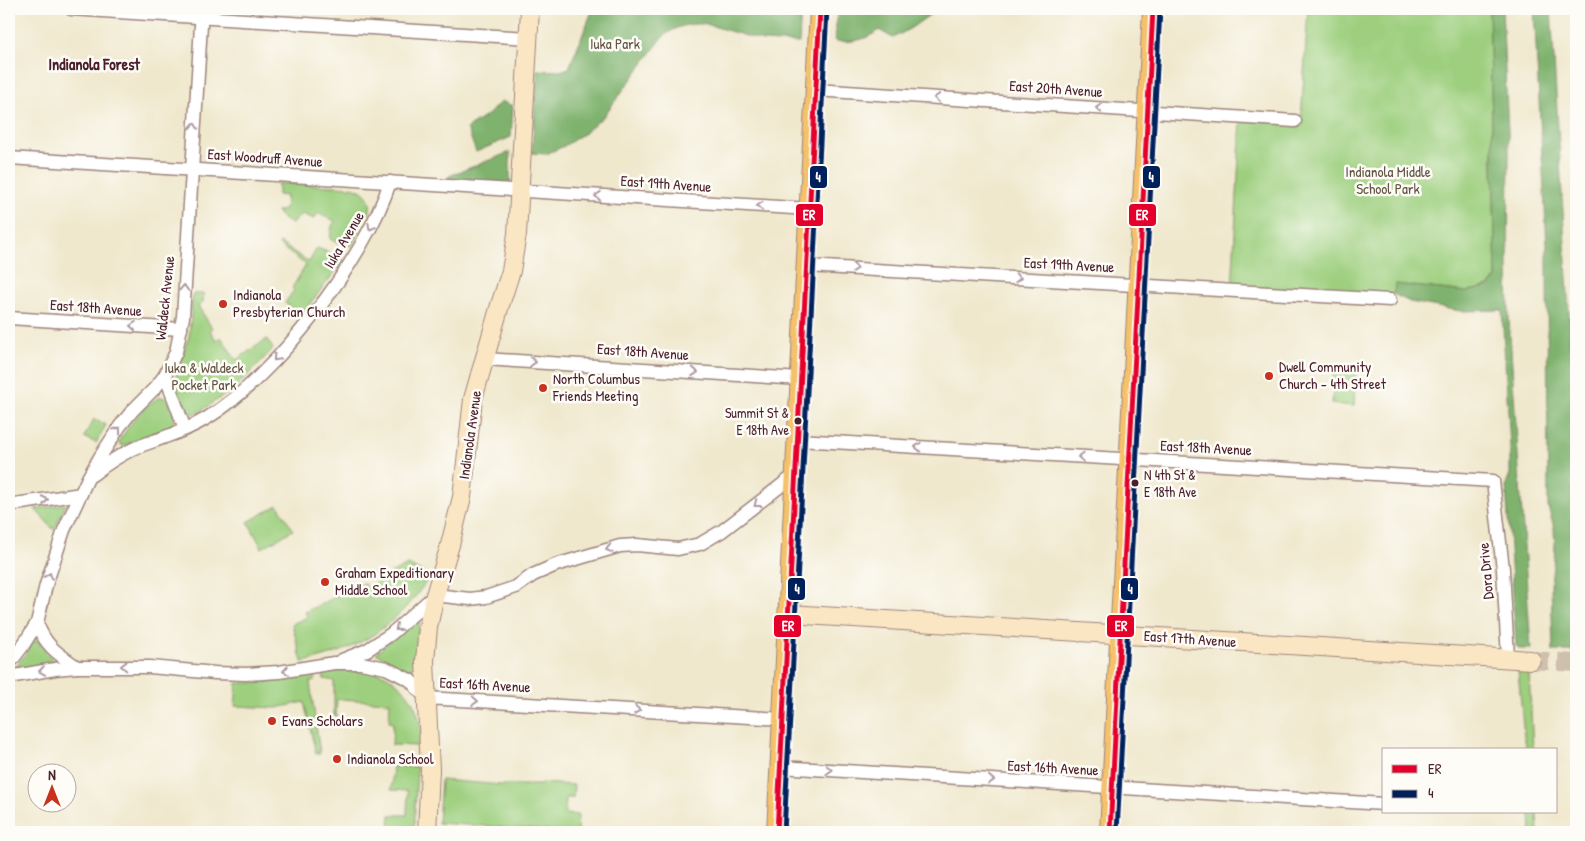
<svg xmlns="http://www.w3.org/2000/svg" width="1585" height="841" font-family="'Patrick Hand',sans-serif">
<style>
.green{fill:#9dcf7e;stroke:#747754}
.forest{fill:#7eb26d;stroke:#64684c}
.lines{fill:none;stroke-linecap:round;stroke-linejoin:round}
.secondary-tunnel{stroke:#cfc0ad;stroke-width:18;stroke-dasharray:18 9;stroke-linecap:butt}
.street-casing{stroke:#9d847c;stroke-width:15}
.secondary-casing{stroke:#9d847c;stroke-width:20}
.primary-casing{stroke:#9d847c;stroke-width:22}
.street{stroke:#fff;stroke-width:12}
.secondary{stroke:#fbe6c4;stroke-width:18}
.primary{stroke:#f5c16b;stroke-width:20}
.bus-1-casing{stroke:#fdfcf7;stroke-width:9}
.bus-2-casing{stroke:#fdfcf7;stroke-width:9}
.bus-1{stroke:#e4002b;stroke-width:5}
.bus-2{stroke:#00205b;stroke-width:5}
.oneway{stroke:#ae9aa0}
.poi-dot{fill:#c8321e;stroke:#fdfcf7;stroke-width:2}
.bus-dot{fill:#4a1f2b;stroke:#fdfcf7;stroke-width:2}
.labels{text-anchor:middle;stroke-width:5;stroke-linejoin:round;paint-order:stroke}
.bus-label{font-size:14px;fill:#4a1f2b;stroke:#fdfcf7;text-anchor:end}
.park-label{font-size:15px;fill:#635444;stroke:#fdfcf7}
.street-label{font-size:15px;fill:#4a1f2b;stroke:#fdfcf7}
.poi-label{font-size:15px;fill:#4a1f2b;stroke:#fdfcf7;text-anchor:start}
.neighbourhood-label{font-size:16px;font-weight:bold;fill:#4a1f2b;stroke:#fdfcf7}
.line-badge{stroke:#fdfcf7;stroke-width:2}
.badge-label{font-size:14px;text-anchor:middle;font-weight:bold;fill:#fff}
</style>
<rect width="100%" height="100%" fill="#fdfcf7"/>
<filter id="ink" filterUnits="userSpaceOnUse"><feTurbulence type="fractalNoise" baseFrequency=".02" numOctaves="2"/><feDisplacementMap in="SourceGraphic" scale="10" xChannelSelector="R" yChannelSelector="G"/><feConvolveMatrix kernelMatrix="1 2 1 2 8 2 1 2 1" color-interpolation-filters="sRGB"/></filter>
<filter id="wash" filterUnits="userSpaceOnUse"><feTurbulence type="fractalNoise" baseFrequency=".0096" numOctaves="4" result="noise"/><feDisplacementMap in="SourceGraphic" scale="20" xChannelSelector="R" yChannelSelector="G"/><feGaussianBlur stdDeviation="1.12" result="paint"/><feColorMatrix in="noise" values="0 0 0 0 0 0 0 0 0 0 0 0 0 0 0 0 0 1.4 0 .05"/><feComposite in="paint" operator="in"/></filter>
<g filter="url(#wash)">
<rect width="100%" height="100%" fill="#f0e8cd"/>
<g class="green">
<path d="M1308,9H1489L1496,277L1490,286L1466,292L1396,284L1393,294L1232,289L1241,118L1301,121Z"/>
<path d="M278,183L352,187C364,190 372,198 370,211L361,222L359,233L351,246L337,243L330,239L332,226L335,221L318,213L314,219L302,214L292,224C286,221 280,218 277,211L285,210L286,196L278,195Z"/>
<path d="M280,243L309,262L317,248L344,258L335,272L301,315L285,303L294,290L292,288L306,265L279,245Z"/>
<path d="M193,294H204L203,302L198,306L212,328L210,330L216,340L221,337L236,360L267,339L273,349L235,388L196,414L187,412C181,403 175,385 176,374L189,336Z"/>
<path d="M1334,367L1356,369L1354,406L1332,404Z"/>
<path d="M160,397L167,398L174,416V424L124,446L120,445L119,441C129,426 143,405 160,397Z"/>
<path d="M94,419L106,425L96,443L84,437Z"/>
<path d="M66,504L54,530L35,509Z"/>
<path d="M278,505L293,530L262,548L248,522Z"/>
<path d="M408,565L430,576C399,624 358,652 302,662L292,624L307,617L305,612L364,583L366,588L378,582L377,580Z"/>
<path d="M417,618L419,619L420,621L417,649V675L415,676L376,653Z"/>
<path d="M37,640L55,663L14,670L34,641Z"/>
<path d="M351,668C362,669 374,670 385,675C411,688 425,718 420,746L392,745L393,723L389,722L390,702L337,699L336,717L334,716V681L324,679L323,673Z"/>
<path d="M1518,670L1529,672L1533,750H1527L1524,737Z"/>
<path d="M314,675L315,681L310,682L320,754H316L304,702L277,708L235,706L237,683L265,682Z"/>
<path d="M393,766L417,767L414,832H389L390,815H407L408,791L391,790Z"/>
<path d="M441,780L502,785H541V783L574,785L573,798H566L565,814L578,815L577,832L438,823Z"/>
<path d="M1530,812H1537L1538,832H1531Z"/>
</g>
<g class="forest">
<path d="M593,9H801L799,43L763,41L706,24C690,23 675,26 663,37L603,117L583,134L564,146L546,154L532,153L537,70L560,71L569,68Z"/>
<path d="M837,9H938L911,28L893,38L879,30C866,40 851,43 835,41Z"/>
<path d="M1489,9H1502L1509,152L1508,265L1509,320L1531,649H1521L1516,646V644L1506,485L1510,475V446L1502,310L1460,311L1410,302L1393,294L1396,284L1466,292L1490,286L1496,277Z"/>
<path d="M1534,9H1551L1570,329L1572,428L1571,603L1573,651H1553L1551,583L1555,550L1554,528L1548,507L1547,245Z"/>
<path d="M501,101L513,106L511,137L476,152L467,128L489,114Z"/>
<path d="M510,152V183L448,178L449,176Z"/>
</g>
</g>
<g filter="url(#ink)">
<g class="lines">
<path class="secondary-tunnel" d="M1531,660L1576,663"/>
<defs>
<g id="street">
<path d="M71,9L528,38"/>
<path d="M815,90L1295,121"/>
<path d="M9,158L809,209"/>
<path d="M807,266L1390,300"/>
<path d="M9,318L181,329"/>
<path d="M484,359L801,379"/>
<path d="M165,375L185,429"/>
<path d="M798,440L1493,481L1503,569L1508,658"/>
<path d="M92,475C105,465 118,456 133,449C144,444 155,441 165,437C180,432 194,426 207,418C275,377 366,258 390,182"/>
<path d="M9,505L81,494"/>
<path d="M37,623C45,646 58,654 77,667"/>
<path d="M342,660L367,650L391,634L435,595L470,599L486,597L516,587L533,575L556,565L620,546L637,545L678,549L700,544L722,531L796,474"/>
<path d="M9,664L22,647L37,623L46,585L64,530L88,478L100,457L120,426L133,410L156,387L165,375L176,352L183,317L202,9"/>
<path d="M9,677L55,669L77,667H150L215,673L246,674L279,672L334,663H361L386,668L410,680L426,698L783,719"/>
<path d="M780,767L1384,804"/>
</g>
<g id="secondary">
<path d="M789,614L1531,660"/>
<path d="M427,832L430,770L425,661L428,627L435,595L450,545L462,497L473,399L500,305L511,271L517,234L530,9"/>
</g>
<g id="primary">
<path d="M777,832L820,9"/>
<path d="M1110,832L1153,9"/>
</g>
</defs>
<use href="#street" class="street-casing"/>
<use href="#secondary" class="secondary-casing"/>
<use href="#primary" class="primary-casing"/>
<use href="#street" class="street"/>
<use href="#secondary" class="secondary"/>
<use href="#primary" class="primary"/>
<defs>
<g id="bus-1">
<path d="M777,832L820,9"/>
<path d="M1110,832L1153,9"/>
</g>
<g id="bus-2">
<path d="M784,832L827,9"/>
<path d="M1117,832L1160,9"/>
</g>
</defs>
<use href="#bus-1" class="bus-1-casing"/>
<use href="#bus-2" class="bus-2-casing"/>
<use href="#bus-1" class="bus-1"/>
<use href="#bus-2" class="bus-2"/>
</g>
<defs><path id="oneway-chevron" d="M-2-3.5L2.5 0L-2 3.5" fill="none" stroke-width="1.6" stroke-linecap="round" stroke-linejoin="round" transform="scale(1.25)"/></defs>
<g class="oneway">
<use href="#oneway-chevron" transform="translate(937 98) rotate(-176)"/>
<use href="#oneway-chevron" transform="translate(1099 108) rotate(-176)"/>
<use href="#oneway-chevron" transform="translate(194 126) rotate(-87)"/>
<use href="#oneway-chevron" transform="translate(598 196) rotate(-176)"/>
<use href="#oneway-chevron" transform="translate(760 206) rotate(-176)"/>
<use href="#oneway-chevron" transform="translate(371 227) rotate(118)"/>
<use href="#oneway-chevron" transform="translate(855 268) rotate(3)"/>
<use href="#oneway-chevron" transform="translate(1018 278) rotate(3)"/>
<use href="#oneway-chevron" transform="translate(184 288) rotate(-87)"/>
<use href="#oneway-chevron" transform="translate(133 326) rotate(-176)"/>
<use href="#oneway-chevron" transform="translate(276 358) rotate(133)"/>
<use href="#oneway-chevron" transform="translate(533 362) rotate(3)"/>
<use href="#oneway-chevron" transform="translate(695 372) rotate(4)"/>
<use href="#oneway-chevron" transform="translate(118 430) rotate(-54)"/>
<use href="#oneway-chevron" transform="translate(918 447) rotate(-177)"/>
<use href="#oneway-chevron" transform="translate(1081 457) rotate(-177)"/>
<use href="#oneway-chevron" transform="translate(45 500) rotate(-8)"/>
<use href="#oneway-chevron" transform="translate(757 504) rotate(142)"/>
<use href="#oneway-chevron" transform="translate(609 549) rotate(165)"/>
<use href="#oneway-chevron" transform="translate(49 576) rotate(-71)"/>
<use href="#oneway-chevron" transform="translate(398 628) rotate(139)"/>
<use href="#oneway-chevron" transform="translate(124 666) rotate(-179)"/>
<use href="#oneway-chevron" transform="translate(42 671) rotate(171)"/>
<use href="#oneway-chevron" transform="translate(286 671) rotate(171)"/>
<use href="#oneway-chevron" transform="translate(475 701) rotate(3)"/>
<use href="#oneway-chevron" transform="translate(637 710) rotate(4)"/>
<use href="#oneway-chevron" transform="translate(829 770) rotate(3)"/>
<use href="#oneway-chevron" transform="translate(991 780) rotate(3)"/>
</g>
</g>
<g class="poi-dot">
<circle cx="223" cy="304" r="5"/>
<circle cx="1269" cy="376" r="5"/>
<circle cx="543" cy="388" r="5"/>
<circle cx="325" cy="582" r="5"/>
<circle cx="272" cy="721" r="5"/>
<circle cx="337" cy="759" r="5"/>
</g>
<g class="bus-dot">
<circle cx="798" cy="421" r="4.5"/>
<circle cx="1135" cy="483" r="4.5"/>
</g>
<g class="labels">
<g class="bus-label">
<text x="789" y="418">Summit St &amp;<tspan x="789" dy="17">E 18th Ave</tspan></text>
<text x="1144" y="480" text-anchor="start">N 4th St &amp;<tspan x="1144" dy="17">E 18th Ave</tspan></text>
</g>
<g class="park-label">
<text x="615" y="49">Iuka Park</text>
<text x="1388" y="177">Indianola Middle<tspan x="1388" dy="17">School Park</tspan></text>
<text x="204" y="373">Iuka &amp; Waldeck<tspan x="204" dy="17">Pocket Park</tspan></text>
</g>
<g class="street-label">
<text transform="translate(1056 89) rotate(4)" y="5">East 20th Avenue</text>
<text transform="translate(265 158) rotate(4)" y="5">East Woodruff Avenue</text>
<text transform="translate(666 184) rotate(4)" y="5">East 19th Avenue</text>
<text transform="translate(344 240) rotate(-59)" y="5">Iuka Avenue</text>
<text transform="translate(1069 265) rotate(3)" y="5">East 19th Avenue</text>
<text transform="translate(165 298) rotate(-84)" y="5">Waldeck Avenue</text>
<text transform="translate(96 308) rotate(4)" y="5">East 18th Avenue</text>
<text transform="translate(643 352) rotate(4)" y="5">East 18th Avenue</text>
<text transform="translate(470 435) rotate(-82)" y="5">Indianola Avenue</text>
<text transform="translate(1206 448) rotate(3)" y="5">East 18th Avenue</text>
<text transform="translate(1486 571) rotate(-95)" y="5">Dora Drive</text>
<text transform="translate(1190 639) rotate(4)" y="5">East 17th Avenue</text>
<text transform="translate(485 685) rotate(3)" y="5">East 16th Avenue</text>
<text transform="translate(1053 768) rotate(3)" y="5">East 16th Avenue</text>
</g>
<g class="poi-label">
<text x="233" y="300">Indianola<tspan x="233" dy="17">Presbyterian Church</tspan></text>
<text x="1279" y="372">Dwell Community<tspan x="1279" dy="17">Church - 4th Street</tspan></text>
<text x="553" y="384">North Columbus<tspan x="553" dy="17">Friends Meeting</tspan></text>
<text x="335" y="578">Graham Expeditionary<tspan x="335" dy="17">Middle School</tspan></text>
<text x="282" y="726">Evans Scholars</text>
<text x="347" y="764">Indianola School</text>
</g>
<g class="neighbourhood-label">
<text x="94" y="70">Indianola Forest</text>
</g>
</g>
<g class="line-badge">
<rect x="809" y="165" width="19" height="24" rx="5" fill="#00205b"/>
<rect x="1142" y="165" width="19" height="24" rx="5" fill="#00205b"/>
<rect x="795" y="203" width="29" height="24" rx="5" fill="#e4002b"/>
<rect x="1128" y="203" width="29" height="24" rx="5" fill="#e4002b"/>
<rect x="787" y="577" width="19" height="24" rx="5" fill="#00205b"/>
<rect x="1120" y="577" width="19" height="24" rx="5" fill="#00205b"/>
<rect x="773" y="614" width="29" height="24" rx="5" fill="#e4002b"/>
<rect x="1106" y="614" width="29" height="24" rx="5" fill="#e4002b"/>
</g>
<g class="badge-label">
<text x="818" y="182">4</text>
<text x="1151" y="182">4</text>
<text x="809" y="220">ER</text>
<text x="1142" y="220">ER</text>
<text x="797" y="594">4</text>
<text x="1130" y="594">4</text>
<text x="788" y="631">ER</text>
<text x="1121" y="631">ER</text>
</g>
<rect width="1585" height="841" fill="none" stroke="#fdfcf7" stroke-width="30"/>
<rect x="1382" y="748" width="175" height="65" fill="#fdfcf7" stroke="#b5a4a5"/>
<rect x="1392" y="765" width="25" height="8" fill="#e4002b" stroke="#b5a4a5"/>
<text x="1428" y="774" font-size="15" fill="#4a1f2b">ER</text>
<rect x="1392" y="790" width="25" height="8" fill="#00205b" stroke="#b5a4a5"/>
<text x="1428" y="798" font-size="15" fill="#4a1f2b">4</text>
<g transform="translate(52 788)"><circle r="24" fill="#fdfcf7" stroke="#b5a4a5"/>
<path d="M0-4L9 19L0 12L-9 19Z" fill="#c8321e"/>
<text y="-8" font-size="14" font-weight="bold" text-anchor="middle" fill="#4a1f2b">N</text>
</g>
</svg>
